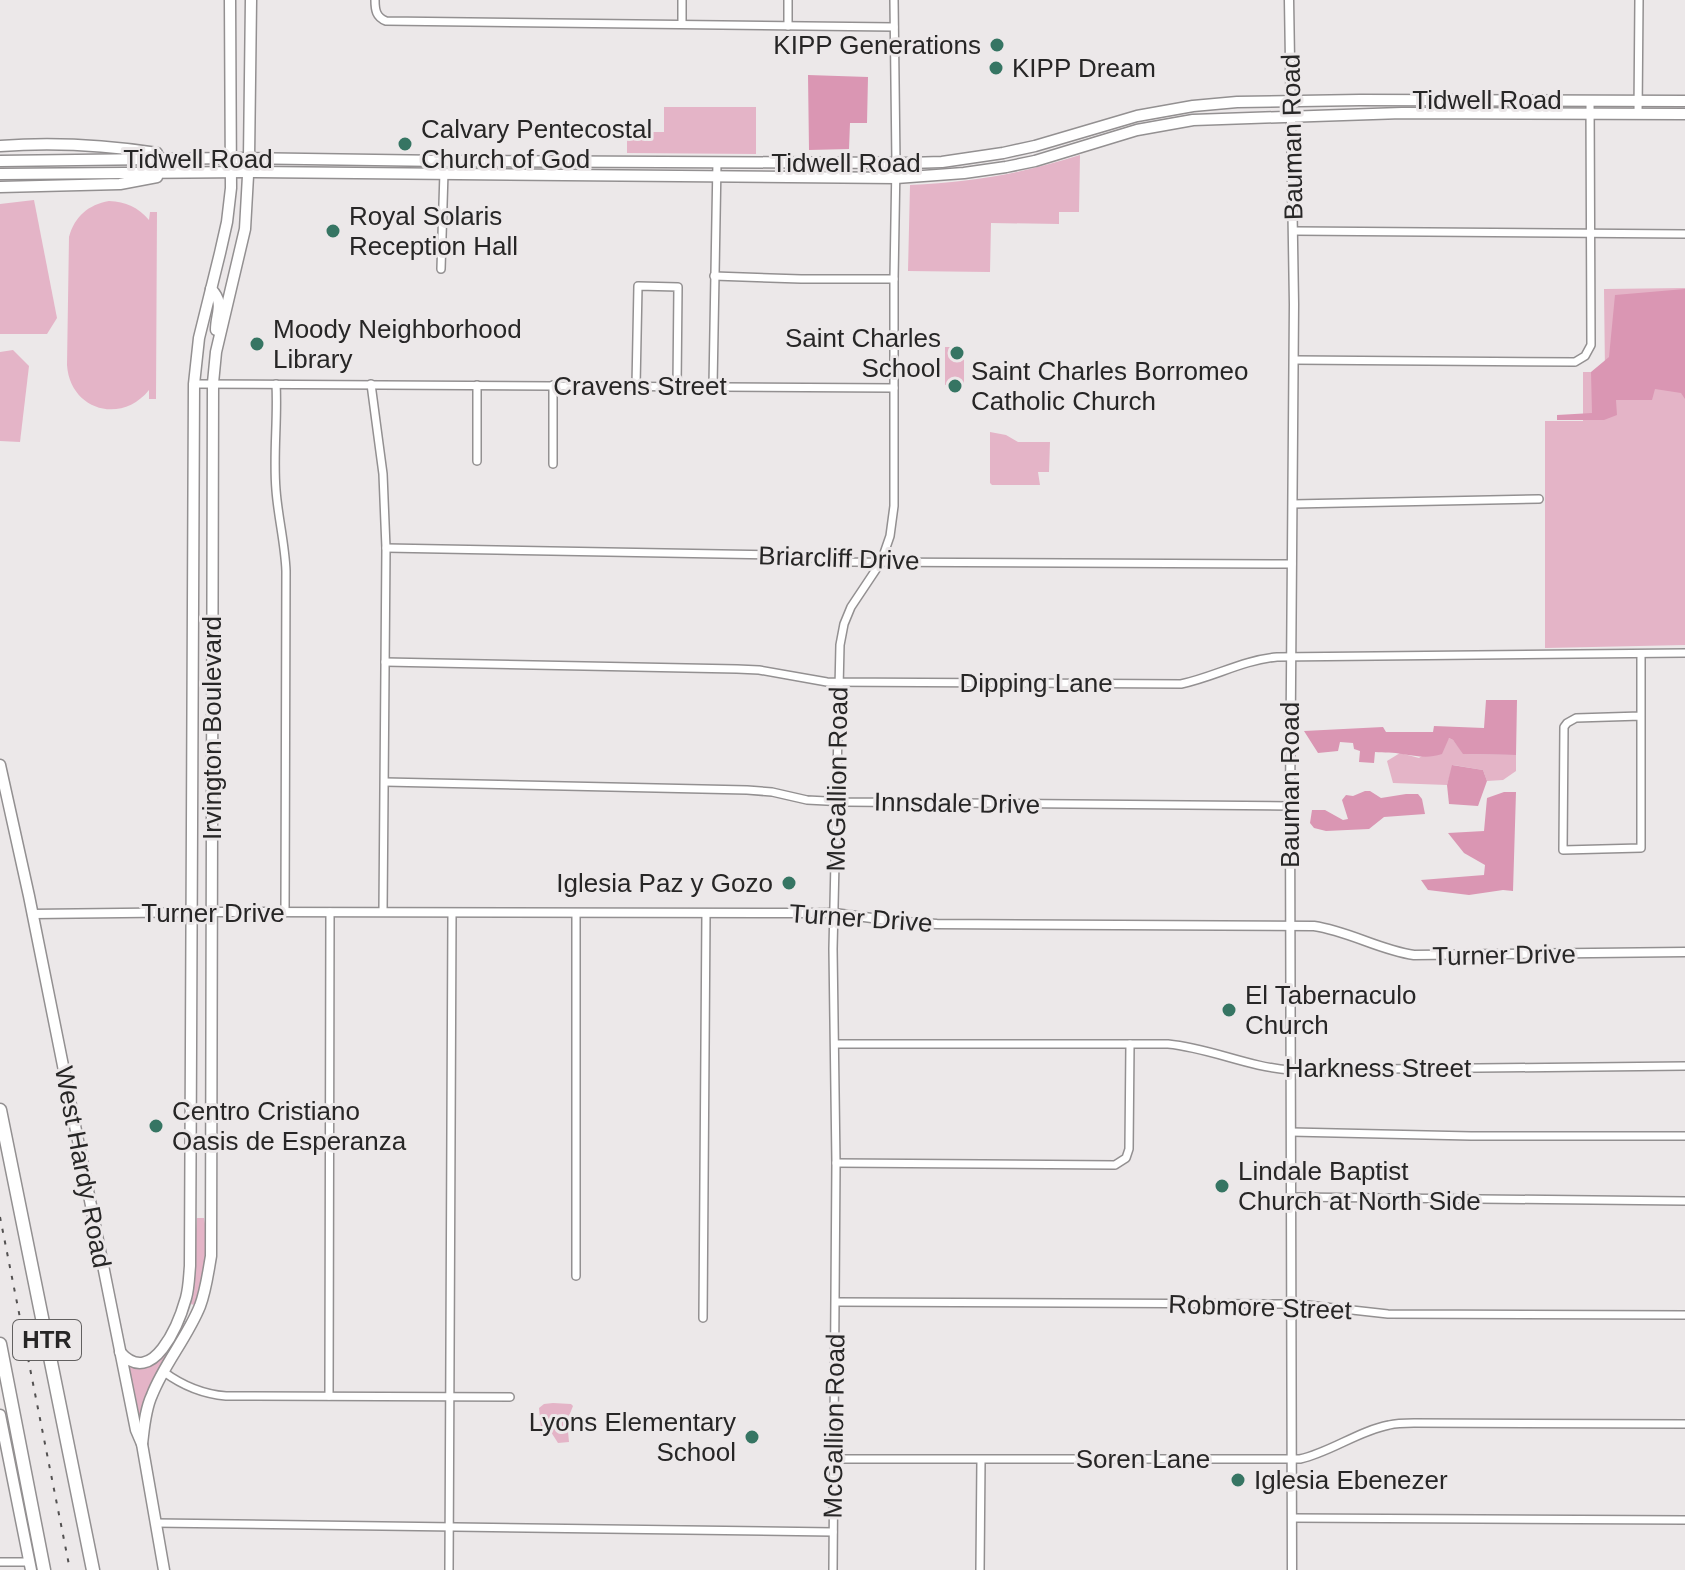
<svg xmlns="http://www.w3.org/2000/svg" width="1685" height="1570" font-family="Arial,sans-serif">
<style>
.green{fill:#e4b4c7}
.forest{fill:#da96b3}
.lines{fill:none;stroke-linecap:round;stroke-linejoin:round}
.minor-casing{stroke:#939091;stroke-width:10}
.tertiary-casing{stroke:#939091;stroke-width:11}
.secondary-casing{stroke:#939091;stroke-width:13}
.motorway-casing{stroke:#939091;stroke-width:15}
.minor{stroke:#fff;stroke-width:7}
.tertiary{stroke:#fff;stroke-width:8}
.secondary{stroke:#fff;stroke-width:10}
.motorway{stroke:#fff;stroke-width:12}
.rail{stroke:#535151;stroke-width:2;stroke-dasharray:4 8;stroke-linecap:butt}
.poi-dot{fill:#367563;stroke:#ece8e9;stroke-width:3}
.labels{text-anchor:middle;stroke-width:6;stroke-linejoin:round;paint-order:stroke}
.shield{fill:#ece8e9;stroke:#626060;stroke-width:2}
.shield-label{font-size:24px;font-weight:bold;fill:#272626}
.poi-label{font-size:26px;fill:#272626;stroke:#ece8e9;text-anchor:start}
.street-label{font-size:26px;fill:#272626;stroke:#ece8e9}
</style>
<rect width="100%" height="100%" fill="#ece8e9"/>
<g class="green">
<path d="M664,107H756V154L627,153V132H664Z"/>
<path d="M1080,155L1079,212H1059V224L991,223L990,272L908,271L910,185C971,182 1021,174 1080,155Z"/>
<path d="M34,200L57,318L47,334H0V204Z"/>
<path d="M109,201C126,202 138,207 149,220L150,212H157L156,399H149V390C121,425 70,410 67,365L69,237C75,216 88,205 109,201Z"/>
<path d="M1685,288V645L1545,648V421H1583V372H1605L1604,289Z"/>
<rect x="945" y="347" width="19" height="38"/>
<path d="M13,350L29,366L20,442L0,441V352Z"/>
<path d="M990,432L1006,435L1018,442H1050L1049,472H1038L1040,485H992L990,483Z"/>
<path d="M1449,738L1453,740L1464,754L1516,755V771L1503,780L1487,781L1483,770L1453,765L1447,785L1393,783L1387,761L1400,753L1419,758Z"/>
<path d="M197,1218H204C210,1247 203,1277 195,1305L190,1304Z"/>
<path d="M182,1324L186,1326L141,1415L138,1414L129,1369L131,1366C142,1369 151,1366 159,1359Z"/>
<path d="M553,1403L571,1404L573,1406L567,1421L569,1442L558,1443L551,1432L541,1429L539,1408L544,1404Z"/>
</g>
<g class="forest">
<path d="M808,75L868,77L867,123H850L849,149L809,150Z"/>
<path d="M1685,289V399L1681,393L1655,389L1652,400H1616L1617,415L1604,420H1557V415L1592,413L1591,372L1609,357L1615,295Z"/>
<path d="M1486,700H1517L1516,755L1463,754L1453,740L1449,738L1442,754C1427,759 1417,756 1402,754C1394,752 1384,753 1375,752L1374,763L1359,762L1360,751L1354,749L1353,743L1340,742L1338,751L1318,753L1304,731L1383,727L1386,732H1433L1434,726L1484,728Z"/>
<path d="M1452,765L1483,770L1487,781L1478,806L1449,804L1447,785Z"/>
<path d="M1365,791H1370L1381,798L1406,794H1418L1422,799L1425,814L1384,817L1369,829L1326,831L1314,828L1310,823L1312,810H1325L1343,820L1348,819L1342,800L1346,795L1353,796Z"/>
<path d="M1504,792H1516L1513,891L1503,890L1469,895L1428,890L1421,880L1484,875L1485,865L1464,853L1448,833L1484,831L1487,798Z"/>
</g>
<g class="lines">
<defs>
<g id="minor">
<path d="M375,0C375,10 376,17 386,21L894,27"/>
<path d="M682,24V0"/>
<path d="M788,26V0"/>
<path d="M1638,114L1639,0"/>
<path d="M1294,231L1685,234"/>
<path d="M441,269L444,172"/>
<path d="M714,276L801,279H894"/>
<path d="M1294,360L1575,362L1585,356L1591,345L1590,100"/>
<path d="M194,384L894,388"/>
<path d="M276,384C278,419 273,455 276,490C278,517 285,544 286,571L285,912"/>
<path d="M371,384L383,474L386,548L383,912"/>
<path d="M636,386L638,286L678,287L677,386"/>
<path d="M713,386L717,162"/>
<path d="M477,461V385"/>
<path d="M553,464V385"/>
<path d="M1293,504L1539,499"/>
<path d="M386,548L782,555L849,562L1292,564"/>
<path d="M385,662L737,669L759,670L827,682L1181,684C1214,677 1243,660 1277,657L1685,653"/>
<path d="M1641,716L1576,718L1567,723L1564,727L1563,850L1641,848V654"/>
<path d="M385,782L747,790L772,792L807,800L846,802L1290,806"/>
<path d="M576,913V1276"/>
<path d="M835,1044H1168C1210,1048 1248,1067 1290,1070L1685,1066"/>
<path d="M1291,1132L1471,1136H1685"/>
<path d="M836,1163L1115,1165L1126,1158L1129,1149L1130,1044"/>
<path d="M1291,1197L1685,1201"/>
<path d="M836,1302L1298,1304L1388,1314L1685,1315"/>
<path d="M703,1318L706,913"/>
<path d="M164,1372C183,1386 202,1394 226,1396L510,1397"/>
<path d="M329,1396L330,912"/>
<path d="M835,1459H1300C1331,1452 1358,1431 1389,1425C1397,1423 1406,1423 1414,1423L1685,1424"/>
<path d="M1292,1518L1685,1520"/>
<path d="M155,1523L833,1532"/>
<path d="M0,1562H30"/>
<path d="M449,1570L452,913"/>
<path d="M833,1570L836,1163L833,949L840,645L844,624L851,607L881,562L890,536L894,506V279L896,163L894,0"/>
<path d="M980,1570L981,1460"/>
</g>
<g id="tertiary">
<path d="M1289,0L1294,304L1290,806L1292,1570"/>
<path d="M32,914L212,912L834,913L902,922L937,924L1314,926C1349,931 1379,950 1414,955L1685,952"/>
</g>
<g id="secondary">
<path d="M0,146C53,142 105,145 157,153"/>
<path d="M0,161L230,158L444,161L908,163L942,162L1003,153L1035,146L1137,116L1193,106L1237,102L1360,100L1685,101"/>
<path d="M0,174L249,172L896,178L964,173L1006,167L1035,161L1137,130L1193,120L1402,113L1685,114"/>
<path d="M0,187L120,184L157,177"/>
<path d="M211,289C225,303 216,313 216,330"/>
<path d="M0,765L29,896L136,1430L142,1444L164,1570"/>
<path d="M120,1352C153,1389 179,1323 186,1298C189,1287 189,1277 190,1266L194,384L199,338L220,253L227,222L231,188L230,0"/>
<path d="M0,1415L31,1570"/>
<path d="M142,1444C144,1428 145,1410 152,1395C164,1364 187,1338 200,1306C206,1290 208,1273 211,1256L213,383L216,352L245,229L249,158L251,0"/>
</g>
<g id="motorway">
<path d="M0,1110L93,1570"/>
<path d="M0,1344L44,1570"/>
</g>
</defs>
<use href="#minor" class="minor-casing"/>
<use href="#tertiary" class="tertiary-casing"/>
<use href="#secondary" class="secondary-casing"/>
<use href="#motorway" class="motorway-casing"/>
<use href="#minor" class="minor"/>
<use href="#tertiary" class="tertiary"/>
<use href="#secondary" class="secondary"/>
<use href="#motorway" class="motorway"/>
<path class="rail" d="M0,1217L70,1570"/>
</g>
<g class="poi-dot">
<circle cx="997" cy="45" r="8"/>
<circle cx="996" cy="68" r="8"/>
<circle cx="405" cy="144" r="8"/>
<circle cx="333" cy="231" r="8"/>
<circle cx="257" cy="344" r="8"/>
<circle cx="957" cy="353" r="8"/>
<circle cx="955" cy="386" r="8"/>
<circle cx="789" cy="883" r="8"/>
<circle cx="1229" cy="1010" r="8"/>
<circle cx="156" cy="1126" r="8"/>
<circle cx="1222" cy="1186" r="8"/>
<circle cx="752" cy="1437" r="8"/>
<circle cx="1238" cy="1480" r="8"/>
</g>
<g class="labels">
<rect class="shield" x="13" y="1320" width="68" height="40" rx="6"/>
<g class="shield-label">
<text x="47" y="1348">HTR</text>
</g>
<g class="poi-label">
<text x="981" y="54" text-anchor="end">KIPP Generations</text>
<text x="1012" y="77">KIPP Dream</text>
<text x="421" y="138">Calvary Pentecostal<tspan x="421" dy="30">Church of God</tspan></text>
<text x="349" y="225">Royal Solaris<tspan x="349" dy="30">Reception Hall</tspan></text>
<text x="273" y="338">Moody Neighborhood<tspan x="273" dy="30">Library</tspan></text>
<text x="941" y="347" text-anchor="end">Saint Charles<tspan x="941" dy="30">School</tspan></text>
<text x="971" y="380">Saint Charles Borromeo<tspan x="971" dy="30">Catholic Church</tspan></text>
<text x="773" y="892" text-anchor="end">Iglesia Paz y Gozo</text>
<text x="1245" y="1004">El Tabernaculo<tspan x="1245" dy="30">Church</tspan></text>
<text x="172" y="1120">Centro Cristiano<tspan x="172" dy="30">Oasis de Esperanza</tspan></text>
<text x="1238" y="1180">Lindale Baptist<tspan x="1238" dy="30">Church at North Side</tspan></text>
<text x="736" y="1431" text-anchor="end">Lyons Elementary<tspan x="736" dy="30">School</tspan></text>
<text x="1254" y="1489">Iglesia Ebenezer</text>
</g>
<g class="street-label">
<text x="1487" y="109">Tidwell Road</text>
<text transform="translate(1292 137) rotate(-91)" y="9">Bauman Road</text>
<text x="198" y="168">Tidwell Road</text>
<text x="846" y="172">Tidwell Road</text>
<text x="640" y="395">Cravens Street</text>
<text transform="translate(839 558) rotate(2)" y="9">Briarcliff Drive</text>
<text x="1036" y="692">Dipping Lane</text>
<text transform="translate(212 728) rotate(-90)" y="9">Irvington Boulevard</text>
<text transform="translate(837 779) rotate(-89)" y="9">McGallion Road</text>
<text transform="translate(1290 785) rotate(-90)" y="9">Bauman Road</text>
<text transform="translate(957 803) rotate(1)" y="9">Innsdale Drive</text>
<text x="213" y="922">Turner Drive</text>
<text transform="translate(861 918) rotate(4)" y="9">Turner Drive</text>
<text transform="translate(1504 955) rotate(-1)" y="9">Turner Drive</text>
<text x="1378" y="1077">Harkness Street</text>
<text transform="translate(83 1167) rotate(79)" y="9">West Hardy Road</text>
<text transform="translate(1260 1307) rotate(2)" y="9">Robmore Street</text>
<text transform="translate(834 1426) rotate(-89)" y="9">McGallion Road</text>
<text x="1143" y="1468">Soren Lane</text>
</g>
</g>
</svg>
